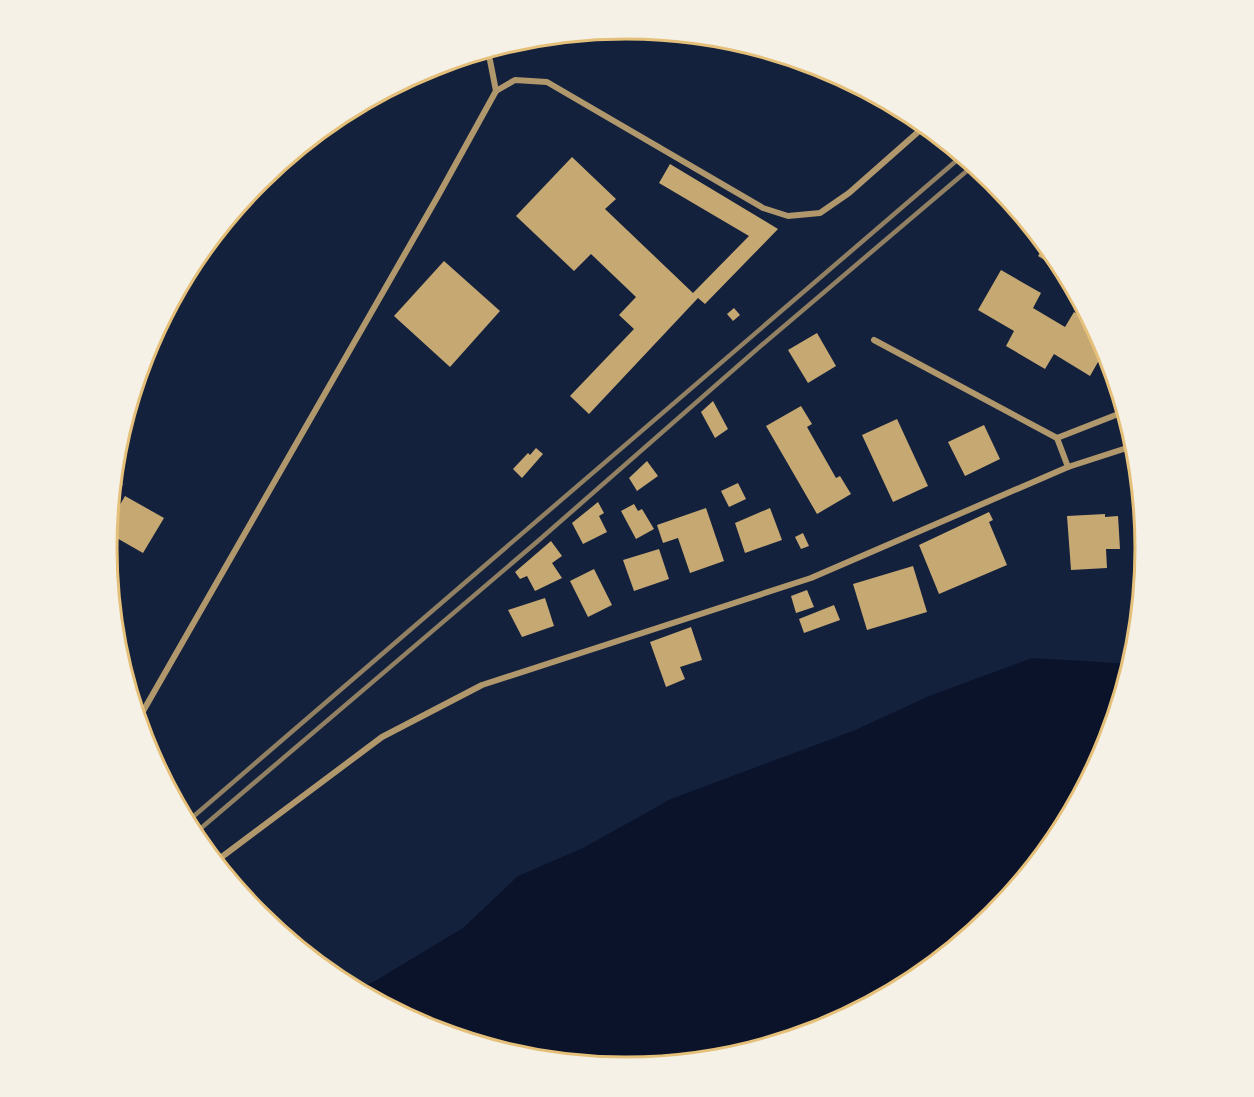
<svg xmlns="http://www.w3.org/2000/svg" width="1254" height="1097" font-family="Raleway,sans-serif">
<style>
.water{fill:#0b132b}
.building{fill:#c6a872}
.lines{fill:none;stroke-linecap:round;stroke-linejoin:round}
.minor{stroke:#b1986c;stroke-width:6}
.rail{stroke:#918062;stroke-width:4.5}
.rim{fill:none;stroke:#e5c07b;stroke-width:3}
</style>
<rect width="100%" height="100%" fill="#14213d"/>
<path class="water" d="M1032,658L1133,664L1107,748L1059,838L994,916L916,981L826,1029L728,1059L627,1068L525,1058L428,1029L355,990L375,981L463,928L518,876L583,848L671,799L853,731L929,696Z"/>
<g class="building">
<path d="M572,157L616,199L605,209L693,293L749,236L659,183L670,164L778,229L705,304L698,298L589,414L570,396L634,329L619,315L636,297L591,254L574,271L516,216Z"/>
<path d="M1046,243L1060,260L1066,273L1038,256Z"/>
<path d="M444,261L500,311L450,367L394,316Z"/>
<path d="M1001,270L1041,293L1033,308L1065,327L1074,312L1094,324L1106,348L1090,376L1054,354L1045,369L1006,346L1014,331L978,310Z"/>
<path d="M734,308L740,315L733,321L727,314Z"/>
<path d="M817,333L836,366L808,383L788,350Z"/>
<path d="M713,401L728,429L715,438L701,412Z"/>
<path d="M801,406L812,424L807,427L836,478L840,476L851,494L817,514L766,426Z"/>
<path d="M897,419L928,486L893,502L862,435Z"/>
<path d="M984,425L1000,459L965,476L948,442Z"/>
<path d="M536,448L543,454L522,478L513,469L528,453L530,455Z"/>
<path d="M647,461L658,476L637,491L629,478Z"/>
<path d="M114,478L123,484L114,499L112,498Z"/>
<path d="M738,483L746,499L729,507L721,491Z"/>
<path d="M125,496L164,518L143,553L108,533L110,522Z"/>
<path d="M598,502L604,513L599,516L607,532L583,544L572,523Z"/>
<path d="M634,504L638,511L642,509L654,529L636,539L621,511Z"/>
<path d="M706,508L724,561L690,573L678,538L663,543L657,525Z"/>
<path d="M770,508L782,540L745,553L735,523Z"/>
<path d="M989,512L993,520L989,522L1007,565L939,594L919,545Z"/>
<path d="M1105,514V517L1118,516L1120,549H1106L1107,568L1071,570L1067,516Z"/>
<path d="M803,533L809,546L801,549L795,537Z"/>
<path d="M551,541L562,556L552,563L562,578L535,591L527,576L520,579L515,572Z"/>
<path d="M659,549L669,579L634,591L623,560Z"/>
<path d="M913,566L927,612L867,630L853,584Z"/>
<path d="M594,569L612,605L588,617L570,581Z"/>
<path d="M807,590L814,607L796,613L791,596Z"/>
<path d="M545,598L554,626L522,637L508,610Z"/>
<path d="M834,605L840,620L804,633L799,619Z"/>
<path d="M691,627L702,660L680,667L685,679L666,687L650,642Z"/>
</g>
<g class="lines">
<g class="minor">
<path d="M488,50L496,91"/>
<path d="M874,340L1057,438"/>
<path d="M1068,467L1057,438L1126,411"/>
<path d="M138,720L438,196L496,91L515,80L547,82L763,208L788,216L820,213L849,193L926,125"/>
<path d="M215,862L382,737L482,685L811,578L1068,467L1136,445"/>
</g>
<g class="rail">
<path d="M187,822C446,600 703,376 963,155"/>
<path d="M193,835L538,541L763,344L975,164"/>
</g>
</g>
<path d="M0 0H1254V1097H0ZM117 548a509 509 0 1 1 1018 0a509 509 0 1 1-1018 0Z" fill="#f6f1e7" fill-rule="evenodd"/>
<path class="rim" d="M117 548a509 509 0 1 1 1018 0a509 509 0 1 1-1018 0Z"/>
</svg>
